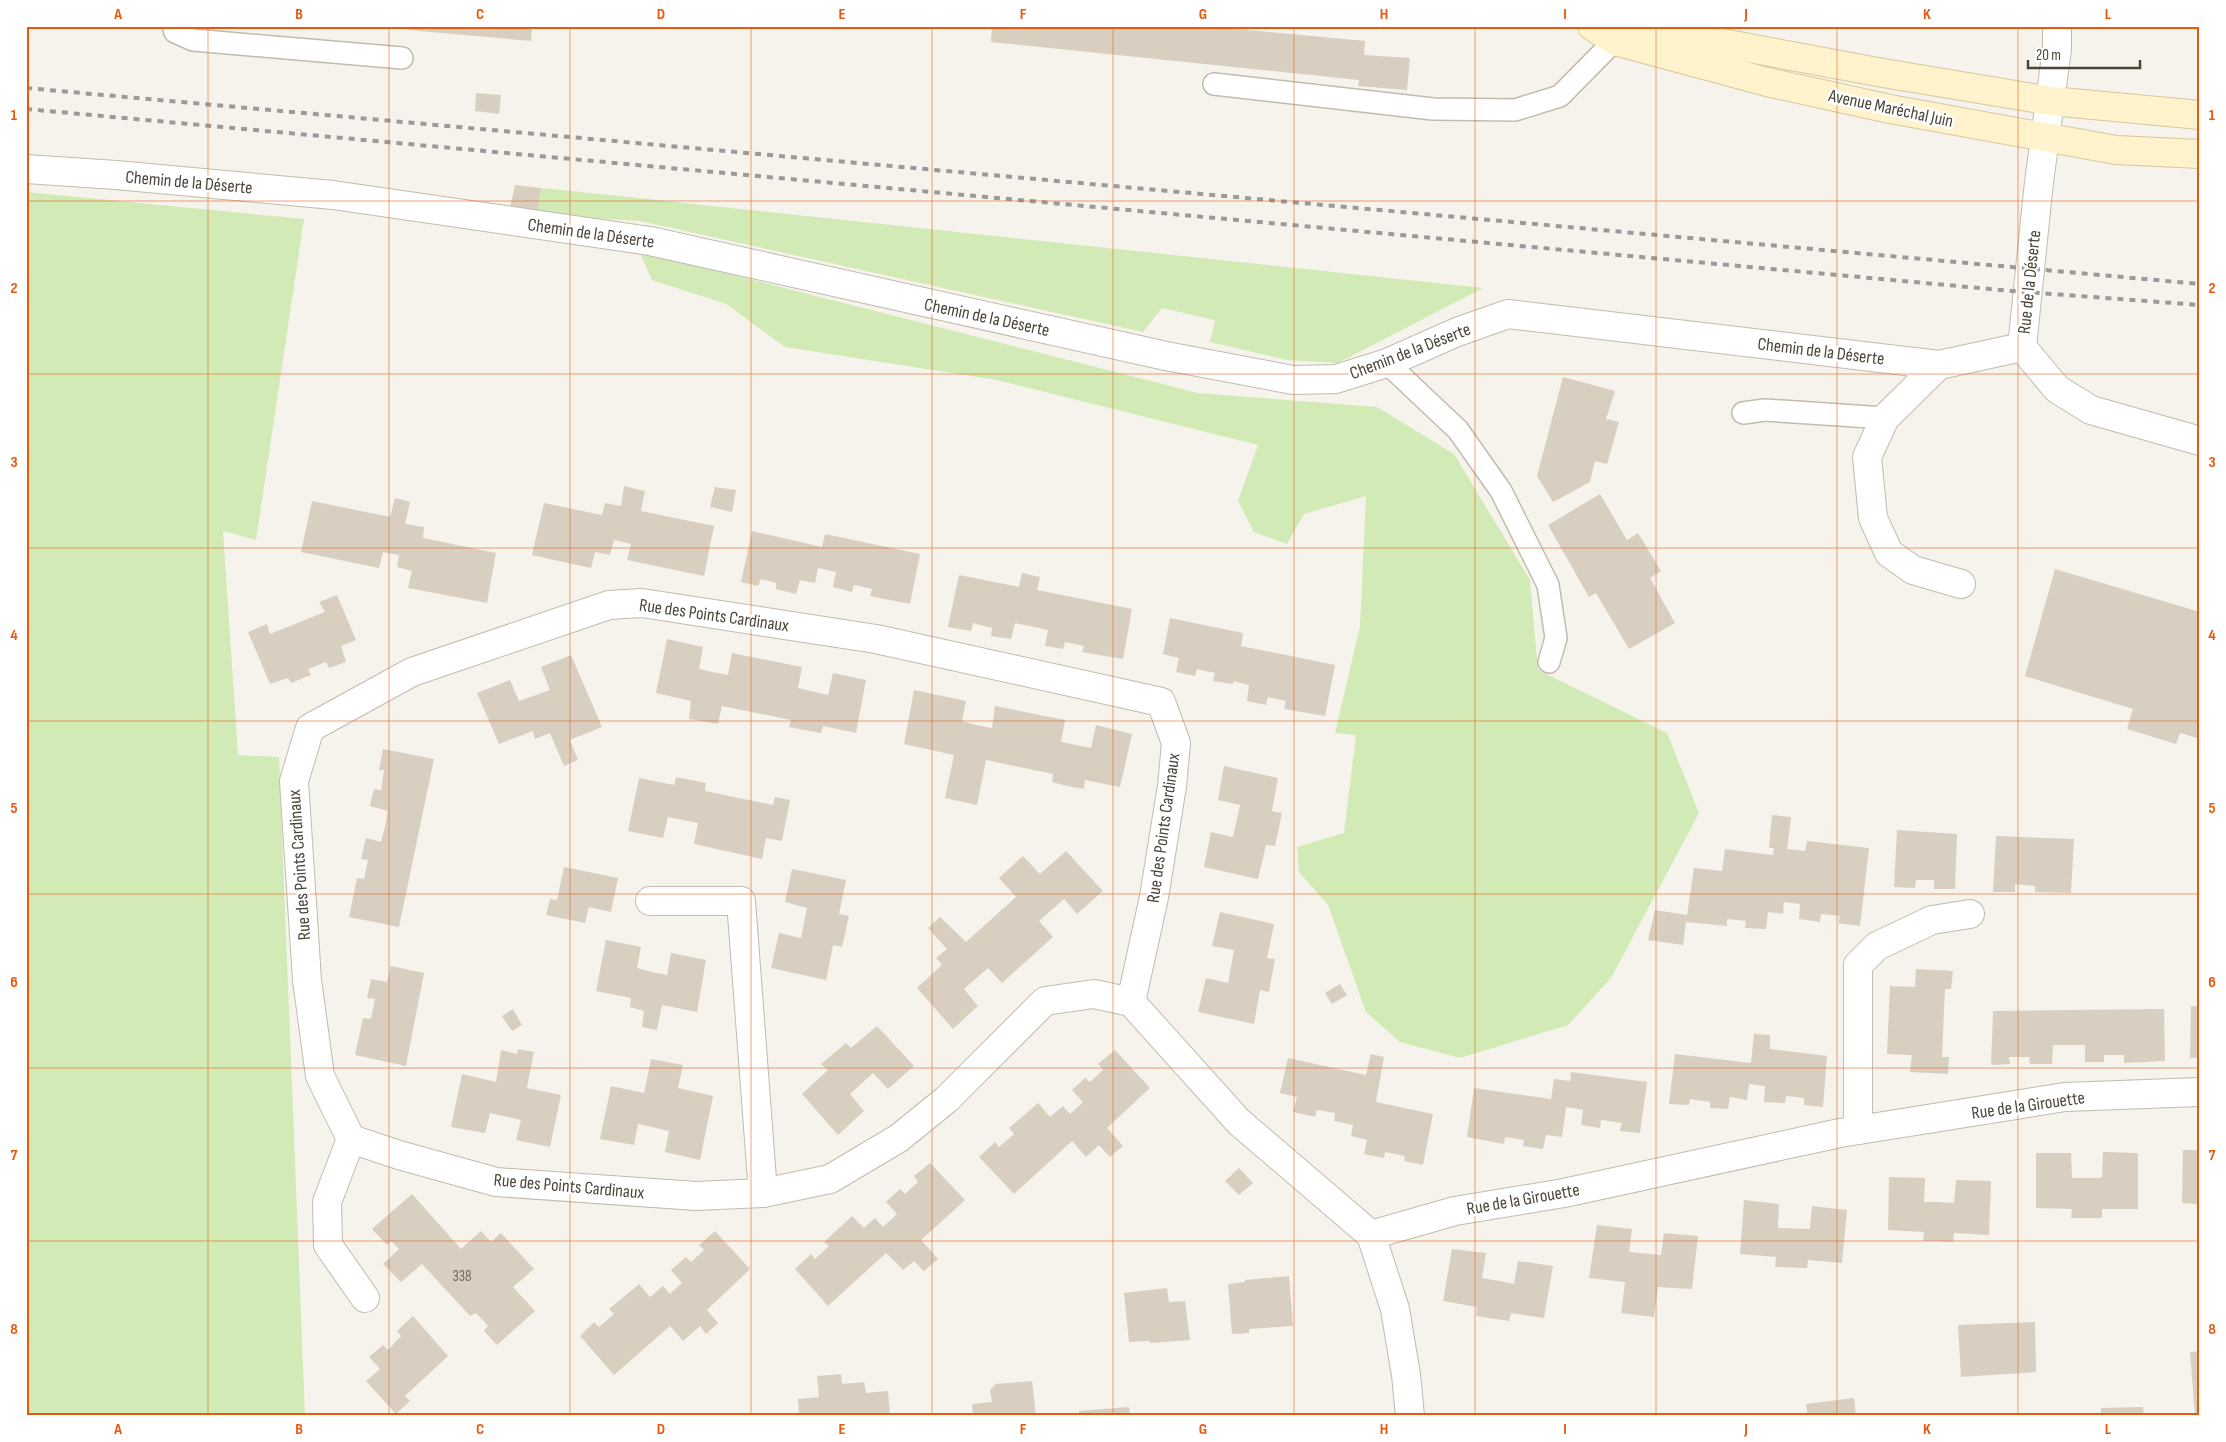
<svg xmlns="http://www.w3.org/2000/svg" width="2226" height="1442" viewBox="0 0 2226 1442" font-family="'Sofia Sans Condensed',sans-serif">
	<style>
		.green { fill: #d2eab5 }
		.building { fill: #d8cfc1 }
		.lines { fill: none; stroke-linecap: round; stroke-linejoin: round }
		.service-casing { stroke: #c2bbae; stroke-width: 24 }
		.minor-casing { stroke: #c2bbae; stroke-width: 30 }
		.secondary-casing { stroke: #d6c79b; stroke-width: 30 }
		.service { stroke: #fff; stroke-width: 21 }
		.minor { stroke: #fff; stroke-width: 28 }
		.secondary { stroke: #fff3cd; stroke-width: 28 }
		.rail { stroke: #9a9a9a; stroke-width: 4; stroke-dasharray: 6 6; stroke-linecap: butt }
		.grid { fill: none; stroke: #e8590c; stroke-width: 1; stroke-opacity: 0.55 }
		.labels { text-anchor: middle; stroke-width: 5; stroke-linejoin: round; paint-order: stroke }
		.number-label { font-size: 15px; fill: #6e675b }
		.street-label { font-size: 18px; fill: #4b4439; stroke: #fff }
		.neatline { fill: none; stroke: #e8590c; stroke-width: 2 }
		.grid-label { font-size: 16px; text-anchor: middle; font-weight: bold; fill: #e8590c }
	</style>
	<rect width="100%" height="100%" fill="#f6f3ec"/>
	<g class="green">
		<path d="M541,188L629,197L1483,288L1338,363L1287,360L1210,342L1215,320L1162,308L1143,332L640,221L537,215Z"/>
		<path d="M26,192L304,219L256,540L223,531L238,755L279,757L305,1416H26Z"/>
		<path d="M639,251L1198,393L1377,407L1454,454L1530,580L1538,670L1667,733L1699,813L1611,978L1568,1025L1460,1058L1400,1042L1366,1012L1328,905L1299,872L1297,847L1344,833L1356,735L1335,733L1360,626L1366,496L1304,514L1287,544L1254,532L1238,501L1258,445L997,380L785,347L726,304L652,280Z"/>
	</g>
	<g class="building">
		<path d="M409,26H532L531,41L408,30Z"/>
		<path d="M992,26H1205L1365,41L1364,55L1410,58L1407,90L1358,86L1359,80L991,42Z"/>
		<path d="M476,93L501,95L499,114L475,111Z"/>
		<path d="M515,185L541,188L537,215L509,212Z"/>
		<path d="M1563,377L1615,391L1606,419L1619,422L1607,464L1595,461L1590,482L1553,502L1537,476Z"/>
		<path d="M624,486L645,491L641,511L714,526L704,576L627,560L631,544L614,540L610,555L595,552L591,568L532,555L544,503L602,515L605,503L621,506Z"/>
		<path d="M715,487L736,490L732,512L710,507Z"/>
		<path d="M1600,494L1627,540L1638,533L1661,571L1650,578L1675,623L1629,649L1596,593L1589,597L1548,525Z"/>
		<path d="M395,498L410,502L405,524L424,527L423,538L496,553L487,603L408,588L412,571L397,567L399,555L383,552L379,568L301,552L312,501L390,517Z"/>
		<path d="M752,531L822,547L825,534L920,554L910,604L870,596L872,589L854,585L852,592L833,587L836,572L818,568L815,583L800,580L796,594L776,589V583L761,579L758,586L741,582Z"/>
		<path d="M2055,569L2200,612V739L2180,733L2176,744L2127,729L2133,709L2025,676Z"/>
		<path d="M1022,573L1040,577L1037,590L1132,609L1123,659L1082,652L1084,646L1065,642L1063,649L1045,646L1048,630L1015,623L1011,639L991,636L992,628L973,623L971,631L948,627L959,575L1019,587Z"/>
		<path d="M337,595L356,640L341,646L346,662L329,668L326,662L308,669L311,675L291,683L288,678L270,684L248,632L267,624L270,634L325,612L319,602Z"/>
		<path d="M1170,618L1243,633L1241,646L1335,665L1325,716L1284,709L1286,701L1268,697L1266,705L1247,701L1249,685L1234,681L1233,684L1213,681L1215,673L1197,669L1195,676L1176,672L1179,658L1163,654Z"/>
		<path d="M667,639L703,647L699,669L712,672L728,675L732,653L802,667L798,688L828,695L833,673L866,680L856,733L823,726L821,733L804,730L789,727L791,720L722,706L718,724L689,719L691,701L656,693Z"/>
		<path d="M571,655L602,727L570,740L578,760L564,766L550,733L535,739L533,731L499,744L477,693L510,680L519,701L550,690L541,667Z"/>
		<path d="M914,690L966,701L962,721L976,725L992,728L995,706L1065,720L1061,742L1091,748L1096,725L1132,734L1120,787L1085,780L1084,789L1067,786L1052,782L1053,774L986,760L977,805L945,798L954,755L904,744Z"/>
		<path d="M383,749L434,759L399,927L349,917L357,878L364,879L368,860L361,859L366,838L381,842L385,827L388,811L370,806L374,789L381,790L384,770H379Z"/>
		<path d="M1224,766L1278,778L1272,811L1282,813L1275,846L1266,845L1258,879L1204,867L1211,832L1233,837L1240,805L1218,800Z"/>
		<path d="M676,777L706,783L705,791L773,805L775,797L790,800L782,841L766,838L762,859L694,844L698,823L668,817L663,838L628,831L639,778L674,785Z"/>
		<path d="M1772,815L1791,817L1787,849L1805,851L1807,841L1869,848L1860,926L1838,923L1840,916L1821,914L1820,922L1799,919L1800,904L1784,902L1783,914L1768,912L1766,929L1745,928L1746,921L1727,919V926L1686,922L1683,945L1648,940L1655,910L1687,915L1694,868L1722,871L1725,849L1773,855L1774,848H1769Z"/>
		<path d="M1897,830L1957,834L1955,889H1934V880H1916L1915,888L1894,887Z"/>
		<path d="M1996,836L2074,839L2071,893L2035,892V886L2015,884V892H1993Z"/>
		<path d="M1066,851L1103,891L1077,914L1064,899L1039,921L1053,937L1002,983L988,968L964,989L978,1006L953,1029L917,988L942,965L936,958L947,949L928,928L940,917L966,942L1016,897L999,878L1023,856L1040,874Z"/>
		<path d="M564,867L618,878L611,912L589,907L585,923L546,915L550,899L557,900Z"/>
		<path d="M792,869L846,880L839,914L849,916L842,947L833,945L826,980L771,968L779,933L801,938L807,908L785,902Z"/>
		<path d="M1220,912L1274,924L1267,958L1275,959L1269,992L1260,990L1254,1024L1198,1012L1206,978L1228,983L1234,950L1212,946Z"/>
		<path d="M606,940L641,947L637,968L652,972L667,975L671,953L706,960L697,1012L662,1005L657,1030L642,1027L644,1011L630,1007L631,998L596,991Z"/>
		<path d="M391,966L424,973L406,1066L355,1055L363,1018L371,1019L375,999L367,998L371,979L387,982Z"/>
		<path d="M1916,969L1953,971L1951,989H1945L1942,1057H1949L1948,1074L1910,1072L1912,1055L1887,1054L1890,986L1915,987Z"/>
		<path d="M1340,984L1347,995L1332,1004L1325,993Z"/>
		<path d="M2191,1006H2200V1058H2190Z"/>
		<path d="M513,1009L522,1025L512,1031L502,1016Z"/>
		<path d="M2164,1009L2165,1061L2124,1063V1055H2104V1062H2085V1045H2053L2052,1064H2030L2029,1057H2009L2010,1064L1991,1065L1993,1011Z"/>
		<path d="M877,1026L914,1066L888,1089L873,1073L850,1094L864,1111L838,1135L802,1094L828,1070L821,1064L846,1043L851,1048Z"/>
		<path d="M1754,1034L1770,1035V1049L1827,1056L1823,1107L1804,1105V1098L1786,1096L1785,1103L1764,1102L1765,1086L1749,1084L1747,1100L1730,1097L1728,1109L1710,1108V1102L1690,1099L1689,1105L1669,1104L1675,1054L1751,1063Z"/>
		<path d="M518,1049L534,1052L527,1088L561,1095L550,1147L516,1140L521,1120L490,1113L485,1133L451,1127L462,1074L496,1082L501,1050L517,1054Z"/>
		<path d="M1115,1050L1150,1088L1107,1128L1123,1146L1110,1157L1099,1145L1086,1157L1072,1141L1014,1194L979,1157L995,1142L999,1147L1014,1134L1009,1128L1038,1103L1050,1117L1063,1106L1070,1114L1083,1102L1072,1090L1085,1078L1090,1082L1103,1070L1098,1064Z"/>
		<path d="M1371,1054L1384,1057L1376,1102L1433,1114L1423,1165L1404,1161L1405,1156L1385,1152L1384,1158L1364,1154L1367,1140L1351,1136L1353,1125L1334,1121L1335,1113L1317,1110L1315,1117L1293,1112L1297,1097L1280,1093L1288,1058L1366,1075Z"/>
		<path d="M651,1059L683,1065L678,1088L713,1096L700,1160L665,1152L669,1131L638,1124L634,1145L600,1139L611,1086L644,1093Z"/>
		<path d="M1571,1072L1647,1082L1640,1133L1620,1131L1622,1123L1601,1120L1600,1128L1581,1125L1583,1110L1566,1107L1562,1137L1546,1135L1543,1149L1523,1146L1524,1140L1505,1137L1504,1144L1467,1137L1474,1088L1551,1099L1554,1079L1570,1081Z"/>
		<path d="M2183,1150H2200V1204L2182,1203Z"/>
		<path d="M2103,1152L2138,1153V1209H2102V1218H2071L2072,1209L2036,1208V1153H2071L2072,1178H2102Z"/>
		<path d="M930,1163L965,1200L921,1240L938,1259L924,1271L914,1261L903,1270L886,1253L828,1306L795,1269L811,1254L815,1259L829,1246L824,1242L852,1216L864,1228L875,1218L883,1227L897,1214L886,1202L900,1189L905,1194L918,1182L914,1176Z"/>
		<path d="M1239,1168L1253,1183L1239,1195L1225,1181Z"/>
		<path d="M1889,1177L1925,1178L1924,1202H1940L1954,1203L1956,1180L1991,1181L1989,1235L1954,1233L1953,1242L1938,1241H1923L1924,1232L1888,1230Z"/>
		<path d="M412,1194L461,1249L481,1231L491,1242L501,1233L534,1269L513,1287L535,1311L497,1345L484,1331L488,1326L476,1313L470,1316L422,1264L401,1282L383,1264L399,1249L391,1241L387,1245L372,1229Z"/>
		<path d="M1744,1200L1779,1204L1778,1228L1810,1229L1812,1206L1847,1210L1842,1263L1808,1260L1807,1268L1775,1267L1776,1257L1740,1254Z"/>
		<path d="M1597,1225L1632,1229L1629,1252L1661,1255L1664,1233L1698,1236L1692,1289L1658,1287L1654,1317L1621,1313L1625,1282L1589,1278Z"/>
		<path d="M715,1231L750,1269L707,1310L718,1323L706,1334L700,1326L683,1341L670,1326L614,1375L580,1336L594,1322L599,1327L614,1314L609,1309L639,1284L650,1297L663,1286L670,1294L682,1283L671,1270L686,1257L691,1262L704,1250L699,1245Z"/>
		<path d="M1452,1249L1486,1253L1482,1278L1499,1281L1514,1284L1518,1261L1553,1266L1544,1318L1511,1313L1509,1321L1476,1316L1477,1307L1443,1301Z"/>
		<path d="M1289,1276L1293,1326L1249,1329V1333L1232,1334L1228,1284L1245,1282V1280Z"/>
		<path d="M1167,1288L1169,1302L1185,1301L1190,1340L1150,1343V1341L1129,1342L1124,1293Z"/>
		<path d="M413,1316L448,1356L405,1396L410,1401L396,1414L366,1381L380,1369L369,1357L383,1345L388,1350L401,1336L397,1331Z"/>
		<path d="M2035,1322L2036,1372L1961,1377L1958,1325Z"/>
		<path d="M2200,1351V1416H2195L2190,1352Z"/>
		<path d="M841,1374L842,1384L864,1382L866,1393L888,1391L890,1416H799L798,1399L819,1397L817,1376Z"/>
		<path d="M1032,1381L1036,1416H973L972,1404L992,1402L990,1390L996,1384Z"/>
		<path d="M1854,1398L1856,1416H1808L1806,1404Z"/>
		<path d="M1129,1407L1130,1416H1079V1411Z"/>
		<path d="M2143,1407L2144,1416H2101V1408Z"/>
	</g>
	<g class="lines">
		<defs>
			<g id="service">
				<path d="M173,26L175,32L193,40L402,58"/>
				<path d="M1214,84L1433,109L1515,110L1560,96L1625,30"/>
				<path d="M1387,363L1458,430L1501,491L1548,585L1556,638L1549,662"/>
				<path d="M1743,413L1765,410L1885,418"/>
			</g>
			<g id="minor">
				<path d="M2057,26V49L2039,182L2022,347L2057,389L2091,410L2200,441"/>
				<path d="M26,169L116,175L333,195L650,241L1166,356L1293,380L1336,379L1387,363L1457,332L1508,314L1939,365"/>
				<path d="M1961,584L1913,570L1889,553L1873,518L1867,457L1885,418L1939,365L2022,347"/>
				<path d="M650,901H741L763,1193"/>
				<path d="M1131,1002L1154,897L1172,786L1176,743L1161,702L876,639L642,603L609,605L412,672L310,728L294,781L307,980L320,1076L351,1139L399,1155L496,1182L696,1196L763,1193L830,1179L899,1138L947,1099L1045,1001L1094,994L1131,1002L1239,1122L1371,1235"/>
				<path d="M1858,1130V965L1877,946L1932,920L1970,914"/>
				<path d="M351,1139L327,1202L328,1245L365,1298"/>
				<path d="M1410,1416L1406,1375L1395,1309L1371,1235L1455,1211L1564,1193L1840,1133L2065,1097L2200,1092"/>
			</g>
			<g id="secondary">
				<path d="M1592,26L1615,41L1767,82L1890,109L2116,150L2200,154"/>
				<path d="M1631,26L1883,73L2051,101L2200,115"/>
			</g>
		</defs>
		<use href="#service" class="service-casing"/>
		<use href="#minor" class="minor-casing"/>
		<use href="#secondary" class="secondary-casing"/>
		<use href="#service" class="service"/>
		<use href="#minor" class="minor"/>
		<use href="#secondary" class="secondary"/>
		<g class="rail">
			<path d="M26,88L2200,284"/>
			<path d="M26,109L2012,291L2200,305"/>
		</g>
	</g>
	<path class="grid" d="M208,26V1416M389,26V1416M570,26V1416M751,26V1416M932,26V1416M1113,26V1416M1294,26V1416M1475,26V1416M1656,26V1416M1837,26V1416M2018,26V1416M26,201H2200M26,374H2200M26,548H2200M26,721H2200M26,894H2200M26,1068H2200M26,1241H2200"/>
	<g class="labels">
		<g class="number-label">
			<text x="462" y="1281">338</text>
		</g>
		<g class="street-label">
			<text transform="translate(1891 108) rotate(12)" y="6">Avenue Maréchal Juin</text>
			<text transform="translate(189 182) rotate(5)" y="6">Chemin de la Déserte</text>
			<text transform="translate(591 233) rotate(8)" y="6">Chemin de la Déserte</text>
			<text transform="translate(2029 282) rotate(-84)" y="6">Rue de la Déserte</text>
			<text transform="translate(987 317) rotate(12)" y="6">Chemin de la Déserte</text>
			<text transform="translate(1410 351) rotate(-21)" y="6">Chemin de la Déserte</text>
			<text transform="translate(1821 351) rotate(7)" y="6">Chemin de la Déserte</text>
			<text transform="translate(714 615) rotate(8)" y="6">Rue des Points Cardinaux</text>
			<text transform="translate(1163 828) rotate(-82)" y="6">Rue des Points Cardinaux</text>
			<text transform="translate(299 865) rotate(-94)" y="6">Rue des Points Cardinaux</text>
			<text transform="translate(2028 1105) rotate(-8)" y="6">Rue de la Girouette</text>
			<text transform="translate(569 1186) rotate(5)" y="6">Rue des Points Cardinaux</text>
			<text transform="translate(1523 1199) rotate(-10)" y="6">Rue de la Girouette</text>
		</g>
	</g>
	<rect width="2226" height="1442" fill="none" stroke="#ffffff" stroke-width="55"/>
	<path d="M2028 60v8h112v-8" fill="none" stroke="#4b4439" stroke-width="2.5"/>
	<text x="2036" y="60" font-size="15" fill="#4b4439" stroke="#ffffff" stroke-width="4" paint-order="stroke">20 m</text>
	<rect x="28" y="28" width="2170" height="1386" class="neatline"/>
	<g class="grid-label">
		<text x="118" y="19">A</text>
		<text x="299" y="19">B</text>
		<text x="480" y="19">C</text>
		<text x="661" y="19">D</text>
		<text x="842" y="19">E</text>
		<text x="1023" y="19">F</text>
		<text x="1203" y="19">G</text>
		<text x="1384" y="19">H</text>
		<text x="1565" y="19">I</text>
		<text x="1746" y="19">J</text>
		<text x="1927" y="19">K</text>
		<text x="2108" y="19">L</text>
		<text x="14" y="120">1</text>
		<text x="2212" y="120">1</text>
		<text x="14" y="293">2</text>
		<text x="2212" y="293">2</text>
		<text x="14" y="467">3</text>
		<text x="2212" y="467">3</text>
		<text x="14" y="640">4</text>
		<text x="2212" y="640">4</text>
		<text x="14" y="813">5</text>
		<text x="2212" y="813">5</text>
		<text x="14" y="987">6</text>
		<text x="2212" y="987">6</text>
		<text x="14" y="1160">7</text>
		<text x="2212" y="1160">7</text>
		<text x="14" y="1334">8</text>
		<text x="2212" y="1334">8</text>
		<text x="118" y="1434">A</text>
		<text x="299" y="1434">B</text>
		<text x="480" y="1434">C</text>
		<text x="661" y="1434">D</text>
		<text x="842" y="1434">E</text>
		<text x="1023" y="1434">F</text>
		<text x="1203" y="1434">G</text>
		<text x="1384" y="1434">H</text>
		<text x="1565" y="1434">I</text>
		<text x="1746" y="1434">J</text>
		<text x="1927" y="1434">K</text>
		<text x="2108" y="1434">L</text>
	</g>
</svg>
